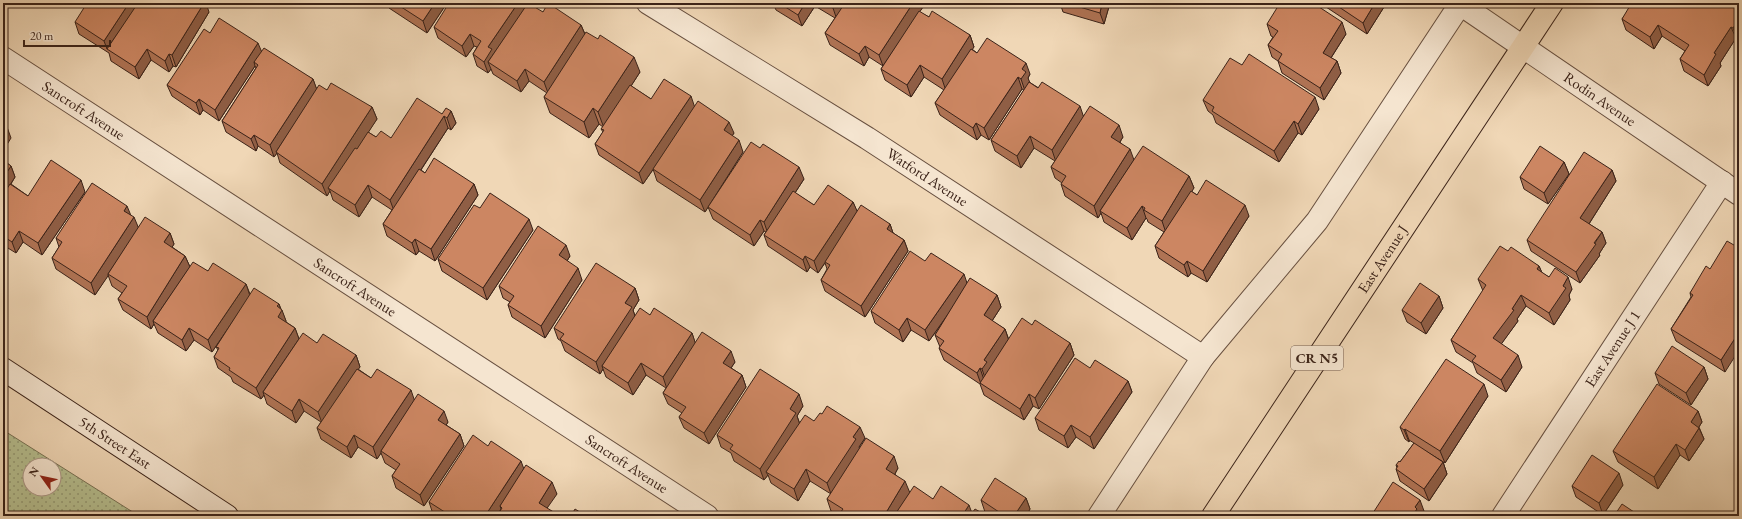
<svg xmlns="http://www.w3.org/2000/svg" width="1742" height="519" viewBox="0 0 1742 519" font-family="'EB Garamond',serif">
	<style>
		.park { fill: url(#park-dots); stroke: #787154; fill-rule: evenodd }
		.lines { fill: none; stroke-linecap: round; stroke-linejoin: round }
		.street-casing { stroke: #685040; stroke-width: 24 }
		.secondary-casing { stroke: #3b2319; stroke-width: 24 }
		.primary-casing { stroke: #3b2319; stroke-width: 24 }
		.street { stroke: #f5e5d0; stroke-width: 22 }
		.secondary { stroke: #f5e5d0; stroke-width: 22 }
		.primary { stroke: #f0d7b6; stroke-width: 22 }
		.wall { fill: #af7354; stroke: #3b2319 }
		.shaded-wall { fill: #8f5e45; stroke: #3b2319 }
		.building { fill: #cc8662; stroke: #3b2319 }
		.labels { text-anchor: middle; stroke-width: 3; stroke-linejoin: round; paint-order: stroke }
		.shield { fill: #f5e5d0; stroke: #735d50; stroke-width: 1 }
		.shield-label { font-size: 14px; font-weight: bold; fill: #3b2319 }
		.street-label { font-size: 15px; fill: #3b2319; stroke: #f5e5d0 }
	</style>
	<defs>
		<pattern id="park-dots" width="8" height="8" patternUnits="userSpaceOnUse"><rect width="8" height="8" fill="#b6bf90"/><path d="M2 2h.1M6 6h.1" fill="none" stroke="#959b75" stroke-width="1.8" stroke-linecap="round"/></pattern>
	</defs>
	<rect width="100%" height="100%" fill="#f0d7b6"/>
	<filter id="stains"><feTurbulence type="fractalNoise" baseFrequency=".005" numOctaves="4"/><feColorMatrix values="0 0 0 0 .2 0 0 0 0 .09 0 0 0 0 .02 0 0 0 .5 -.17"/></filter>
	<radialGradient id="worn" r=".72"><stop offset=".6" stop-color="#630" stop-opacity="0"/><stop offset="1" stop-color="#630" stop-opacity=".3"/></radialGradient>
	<path class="park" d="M3,430L139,516H3ZM30,465H54V489H30Z"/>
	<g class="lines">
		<defs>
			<g id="street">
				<path id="s1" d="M648,3L867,138L1203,357"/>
				<path id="s2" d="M1460,4L1739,194"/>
				<path id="s3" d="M3,58L707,516"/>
				<path d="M1099,516L1203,357L1317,221L1461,3"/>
				<path id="s4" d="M1503,516L1722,182"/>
			</g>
			<g id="secondary">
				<path id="s5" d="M3,369L227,516"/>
			</g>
			<g id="primary">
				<path id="s6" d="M1213,516L1552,3"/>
			</g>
		</defs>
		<use href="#street" class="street-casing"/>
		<use href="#secondary" class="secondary-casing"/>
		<use href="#primary" class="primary-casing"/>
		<use href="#street" class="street"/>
		<use href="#secondary" class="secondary"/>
		<use href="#primary" class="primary"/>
	</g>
	<g class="wall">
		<path d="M23,3H32L30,7Z"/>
		<path d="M387,3H447L427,33L389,8Z"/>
		<path d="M773,3H921L923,7L919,12L929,17L970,35L974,47L972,49L977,53L1030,74L1028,78L1029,82L1084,116L1123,137L1120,142L1134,160L1189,176L1194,188L1191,191L1197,195L1249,216L1207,282L1191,273L1188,277L1159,258L1155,246L1164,232L1148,222L1147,219L1146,218L1132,240L1104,222L1101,213L1098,218L1065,196L1061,184L1062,183L1055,178L1051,167L1055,161L1034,148L1021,168L995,151L991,140L1024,90L1022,89L989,140L981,135L977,140L940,115L935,103L944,90L924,77L911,97L885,80L881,69L883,66L869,57L864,66L830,45L825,33L835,18L815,6L802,26L776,10Z"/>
		<path d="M1060,3H1110L1104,24L1063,12Z"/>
		<path d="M1323,3H1383L1384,7L1367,34L1323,5Z"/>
		<path d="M1730,3L1738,40L1736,38L1720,63L1721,66L1708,86L1684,71L1680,59L1685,51L1662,36L1654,49L1626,30L1622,19L1633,5Z"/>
		<path d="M209,12L176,67L173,66L169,72L151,60L139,79L111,61L109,53L79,34L75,22Z"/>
		<path d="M543,12L581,25L585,34L640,72L631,86L651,99L694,106L734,133L732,136L743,152L705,212L657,181L653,169L657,164L643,184L599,155L595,144L603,132L601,129L603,127L599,124L589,138L550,113L544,97L547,93L529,81L521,92L493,74L491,69L488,73L477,66L473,54L477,47L474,46L466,57L438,38L434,27Z"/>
		<path d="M1267,24L1346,34L1331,58L1337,61L1341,73L1324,100L1282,73L1278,61L1272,57L1268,45L1273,37L1271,36Z"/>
		<path d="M210,33L261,51L313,79L316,88L327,90L372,107L377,119L368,132L376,137L391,138L442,114L451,111L456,123L451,130L448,128L421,170L425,173L474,184L478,195L435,261L419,251L416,255L387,236L383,224L392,210L372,197L359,217L333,200L330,191L327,196L280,163L277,153L274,157L258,146L256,151L226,132L222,121L256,68L255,66L219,121L203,110L200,115L172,96L167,85Z"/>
		<path d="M1739,54V67L1736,59Z"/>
		<path d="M1242,65L1319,109L1302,135L1298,133L1279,162L1216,123L1213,115L1208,111L1203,100Z"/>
		<path d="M3,160L11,166L15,177L11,184L28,196L85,192L42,255L23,242L16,253L3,245Z"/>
		<path d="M1564,162L1569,174L1548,204L1524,189L1520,177Z"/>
		<path d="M1612,170L1616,181L1589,224L1602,232L1606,243L1599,254L1600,255L1580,283L1531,251L1527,240Z"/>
		<path d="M804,179L795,193L814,205L853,202L857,212L890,224L893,233L904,240L908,251L865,317L825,291L821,280L827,269L825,263L818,273L810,267L807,272L768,246L764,235L766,232L764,231L754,246L713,219L708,207Z"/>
		<path d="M480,208L533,230L487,300L442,271L438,259Z"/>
		<path d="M131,215L138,227L170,233L174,244L172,247L185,256L190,267L208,271L246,284L250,294L279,304L286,321V322L295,328L299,339L317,343L356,355L360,367L358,369L371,378L414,400L448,422L446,425L460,434L464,446L424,506L396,488L392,476L396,470L385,463L381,453L377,459L358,447L351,458L321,439L317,428L321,422L304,411L296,423L267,404L264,395L261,399L233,382L231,377L218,368L214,357L218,350L216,347L226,332L212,352L194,340L186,351L158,333L154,324L151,329L123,310L118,299L122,293L112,286L108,275L95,295L56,269L52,258L59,247L56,238Z"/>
		<path d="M1508,251L1539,266L1542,273L1549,277L1572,289L1569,295L1570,300L1554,325L1526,306L1517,319L1518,321L1501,344L1522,367L1506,392L1477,373L1473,363L1456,352L1451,340L1483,291L1478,279Z"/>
		<path d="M570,256L567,261L582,280L545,338L512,317L508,305L510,302L503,298L499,286Z"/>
		<path d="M925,261L967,283L997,295L1001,307L992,321L1005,329L1009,340L1032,325L1070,343L1074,355L1039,409L1033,406L1024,420L984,395L980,384L944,360L939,348L940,347L935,335L950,312L929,341L911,330L903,342L875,323L871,311Z"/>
		<path d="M1710,269L1725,372L1676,341L1671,329L1691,297L1690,293Z"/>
		<path d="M635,288L639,300L633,310L635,316L650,315L692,333L695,343L735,362L731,368L742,375L746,387L709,444L684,428L679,417L682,413L668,404L663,393L666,388L646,375L633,395L606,377L603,369L600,374L565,351L561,341L558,339L554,328Z"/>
		<path d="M1439,296L1443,308L1426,334L1407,322L1402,310Z"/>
		<path d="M1704,367L1708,379L1691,405L1659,384L1655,373Z"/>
		<path d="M1128,381L1132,392L1094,449L1076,437L1068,448L1039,430L1035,418Z"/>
		<path d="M1488,396L1445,463L1427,452L1443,462L1447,474L1429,501L1400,481L1396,469L1397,468L1396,465L1400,462L1414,443L1409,440V442L1405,439L1400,427Z"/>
		<path d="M803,406L797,416L800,424L814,421L865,438L859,447V449L898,468L895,474L909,492L933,499L972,513L987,516L838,515L831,511L827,499L831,494L810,481L798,501L771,483L768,475L764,480L734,461L731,453L721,447L717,435Z"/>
		<path d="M1698,411L1702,422L1699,427L1704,439L1689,461L1680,455L1658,489L1618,462L1613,451Z"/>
		<path d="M524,469L557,494L496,516H437L433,514L429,502Z"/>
		<path d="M1623,485L1603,515L1576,497L1572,486Z"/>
		<path d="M1026,498L1030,509L1026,516H991L985,512L981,500Z"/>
	</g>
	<g class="shaded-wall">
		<path d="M28,3H32L30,7Z"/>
		<path d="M129,3H139L107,49L104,41Z"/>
		<path d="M204,3H206L209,12L176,67L172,55Z"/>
		<path d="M435,3H447L427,33L423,21Z"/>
		<path d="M518,3H529L488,62L491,69L488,73L484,62L488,47Z"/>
		<path d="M805,3H814L815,6L802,26L798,15Z"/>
		<path d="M836,3H848L837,20L833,8Z"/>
		<path d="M913,3H921L923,7L883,66L879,55Z"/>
		<path d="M1102,3H1110L1104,24L1100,13Z"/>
		<path d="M1375,3H1383L1384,7L1367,34L1363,23Z"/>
		<path d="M1739,19V38L1738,40L1733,28Z"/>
		<path d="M1342,22L1346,34L1327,64L1323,53Z"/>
		<path d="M581,25L586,37L548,93L544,82Z"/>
		<path d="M1658,25L1662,36L1654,49L1650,37Z"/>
		<path d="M1731,27L1736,38L1720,63L1721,66L1708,86L1704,75L1714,53Z"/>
		<path d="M470,34L474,46L466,57L462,46Z"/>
		<path d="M970,35L974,47L946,91L942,79Z"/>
		<path d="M258,43L263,55L254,62L255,66L219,121L215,110Z"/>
		<path d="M865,46L869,57L864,66L859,54Z"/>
		<path d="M147,49L151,60L139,79L135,67Z"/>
		<path d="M169,54L173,66L169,72L165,61Z"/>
		<path d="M634,57L640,72L604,128L598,112Z"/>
		<path d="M1337,61L1341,73L1324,100L1320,88Z"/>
		<path d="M1026,63L1030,74L1028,78L1030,83L1025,91L1021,79L1022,69Z"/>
		<path d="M920,65L924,77L911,97L907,85Z"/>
		<path d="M525,69L529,81L521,92L517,81Z"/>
		<path d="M1018,77L1022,89L989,140L984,128Z"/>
		<path d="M313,79L317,90L276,152L277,153L274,157L270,145Z"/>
		<path d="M691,96L695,108L643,184L639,173Z"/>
		<path d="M1315,97L1319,109L1302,135L1298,124Z"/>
		<path d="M199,99L203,110L200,115L196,103Z"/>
		<path d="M1080,106L1084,118L1056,162L1052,150Z"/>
		<path d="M372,107L377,119L331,190L328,188L330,191L327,196L322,184Z"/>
		<path d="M593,108L599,124L589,138L584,122Z"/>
		<path d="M451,111L456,123L451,130L447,118Z"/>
		<path d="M444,116L448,128L394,211L390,200Z"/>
		<path d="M1294,121L1298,133L1279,162L1274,151Z"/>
		<path d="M729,122L734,133L728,142L724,130Z"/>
		<path d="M976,123L981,135L977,140L973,128Z"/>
		<path d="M1119,125L1123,137L1116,148L1111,137Z"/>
		<path d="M7,127L11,138L3,151V132Z"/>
		<path d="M254,135L258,146L256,151L251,139Z"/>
		<path d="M1030,136L1034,148L1021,168L1017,156Z"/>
		<path d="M739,140L743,152L705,212L700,200Z"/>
		<path d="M1130,149L1134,160L1100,211L1101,213L1098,218L1094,206Z"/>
		<path d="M1564,162L1569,174L1548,204L1544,193Z"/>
		<path d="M11,166L15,177L3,196V178Z"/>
		<path d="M799,167L804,179L768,234L764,222Z"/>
		<path d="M1612,170L1616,181L1585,230L1580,218Z"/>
		<path d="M1189,176L1194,188L1166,233L1162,221Z"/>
		<path d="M81,180L85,192L42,255L38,243Z"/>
		<path d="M474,184L478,195L435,261L431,249Z"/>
		<path d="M368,185L372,197L359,217L355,205Z"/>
		<path d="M853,202L858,213L818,273L814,261Z"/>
		<path d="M1245,205L1249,216L1207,282L1203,271Z"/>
		<path d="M127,206L132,218L124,211Z"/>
		<path d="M1142,206L1146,218L1132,240L1127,228Z"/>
		<path d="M134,217L139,229L108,274V276L95,295L91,283Z"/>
		<path d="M529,219L533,230L487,300L483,288Z"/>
		<path d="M760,220L764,231L754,246L750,235Z"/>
		<path d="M890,224L894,236L887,229Z"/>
		<path d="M19,231L23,242L16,253L12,242Z"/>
		<path d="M1602,232L1606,243L1599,254L1600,255L1580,283L1576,272Z"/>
		<path d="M170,233L174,244L168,254L164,242Z"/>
		<path d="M415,239L419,251L416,255L412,243Z"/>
		<path d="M904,240L908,251L865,317L861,306Z"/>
		<path d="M566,245L570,256L563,267L559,255Z"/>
		<path d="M185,256L190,267L153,321L154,324L151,329L147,317Z"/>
		<path d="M805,256L810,267L807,272L803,260Z"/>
		<path d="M1187,261L1191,273L1188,277L1184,265Z"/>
		<path d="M1539,266L1544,277L1537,269Z"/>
		<path d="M578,268L582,280L545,338L541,326Z"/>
		<path d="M964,274L968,286L929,341L925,330Z"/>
		<path d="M1568,277L1572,289L1569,295L1570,300L1554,325L1549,313L1563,286Z"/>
		<path d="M246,284L250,296L212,352L208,340Z"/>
		<path d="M635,288L639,300L633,310L636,319L602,366L603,369L600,374L596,362L625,303Z"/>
		<path d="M997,295L1001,307L988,327L984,315Z"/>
		<path d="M1521,295L1526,306L1517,319L1518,321L1497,350L1493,338Z"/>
		<path d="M1439,296L1443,308L1426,334L1421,323Z"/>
		<path d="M279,304L281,311L282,310L286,321L282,328L278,317L277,306Z"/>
		<path d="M907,318L911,330L903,342L899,330Z"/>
		<path d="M189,328L194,340L186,351L182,340Z"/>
		<path d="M295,328L299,339L263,392L264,395L261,399L256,388Z"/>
		<path d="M1005,329L1009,341L986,381L982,369L984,360Z"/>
		<path d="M1739,332V350L1725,372L1721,360Z"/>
		<path d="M692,333L696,345L667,389L663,377Z"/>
		<path d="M1070,343L1074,355L1039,409L1035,398Z"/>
		<path d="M731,351L735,362L727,374L723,363Z"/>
		<path d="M356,355L360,367L322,423L318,412Z"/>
		<path d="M1518,355L1522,367L1506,392L1501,380Z"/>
		<path d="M641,363L646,375L633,395L628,383Z"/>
		<path d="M1704,367L1708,379L1691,405L1686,393Z"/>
		<path d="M980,368L984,380L981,384L977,373Z"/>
		<path d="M742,375L746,387L709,444L704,433Z"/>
		<path d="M1128,381L1132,392L1094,449L1090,437Z"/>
		<path d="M1484,384L1488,396L1445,463L1440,451Z"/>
		<path d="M411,390L415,402L381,451V453L377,459L373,447Z"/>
		<path d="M799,394L803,406L797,416L800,425L766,472L768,475L764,480L760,469L790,409Z"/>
		<path d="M1029,394L1033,406L1024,420L1020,409Z"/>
		<path d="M299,399L304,411L296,423L292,411Z"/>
		<path d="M444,411L448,422L442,432L438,420Z"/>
		<path d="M1698,411L1702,422L1695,433L1691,422Z"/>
		<path d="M1071,425L1076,437L1068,448L1064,436Z"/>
		<path d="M860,427L865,438L859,447L860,450L831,494L827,483L853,437Z"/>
		<path d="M1699,428L1704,439L1689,461L1685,450Z"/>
		<path d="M1405,429L1409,440V442L1404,430Z"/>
		<path d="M460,434L464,446L424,506L420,495Z"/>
		<path d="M354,435L358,447L351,458L347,447Z"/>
		<path d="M1676,444L1680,455L1658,489L1654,477Z"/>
		<path d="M894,456L898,468L891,481L886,469Z"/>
		<path d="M521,461L525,472L500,506L501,509L496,516H485Z"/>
		<path d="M1443,462L1447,474L1429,501L1424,489Z"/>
		<path d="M806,469L810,481L798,501L794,489Z"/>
		<path d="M1619,473L1623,485L1603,515L1599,503Z"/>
		<path d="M905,481L910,493L895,516H884Z"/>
		<path d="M552,482L557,494L543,514L539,503Z"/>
		<path d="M1026,498L1030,509L1026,516H1014Z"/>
		<path d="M1420,500L1424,511L1421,516H1412L1415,507Z"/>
		<path d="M969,505L973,516H962Z"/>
	</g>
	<g class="building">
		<path d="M87,3H129L104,41L75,22Z"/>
		<path d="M138,3H204L172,55L169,54L165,61L147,49L135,67L107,49Z"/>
		<path d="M395,3H435L423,21Z"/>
		<path d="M449,3H518L488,47L492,49L484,62L473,54L481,41L470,34L462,46L434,27Z"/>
		<path d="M528,3L543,12L548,3L581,25L544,82L525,69L517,81L488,62Z"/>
		<path d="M779,3H805L798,15Z"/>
		<path d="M825,3H836L833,8Z"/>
		<path d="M845,3H913L879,55L865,46L859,54L825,33Z"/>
		<path d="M1066,3H1102L1100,13Z"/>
		<path d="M1280,3H1313L1342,22L1323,53L1337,61L1320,88L1278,61L1282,54L1268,45L1278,31L1267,24Z"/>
		<path d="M1333,3H1375L1363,23Z"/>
		<path d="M1635,3H1730L1739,9V19L1733,28L1731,27L1714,53L1716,54L1704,75L1680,59L1689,45L1658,25L1650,37L1622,19L1631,4L1633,5Z"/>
		<path d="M919,11L929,17L932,11L970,35L942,79L920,65L907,85L881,69Z"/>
		<path d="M219,18L258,43L215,110L199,99L196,103L167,85L204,29L210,33Z"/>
		<path d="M586,32L598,39L600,35L634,57L598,112L593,108L584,122L544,97Z"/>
		<path d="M987,38L1026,63L1022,69L1026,72L1021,79L1018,77L984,128L976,123L973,128L935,103L971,49L977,53Z"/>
		<path d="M264,48L313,79L270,145L254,135L251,139L222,121L258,65L254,62Z"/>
		<path d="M1249,54L1315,97L1298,124L1294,121L1274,151L1212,111L1214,107L1203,100L1230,58L1242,65Z"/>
		<path d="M1739,54V61L1736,59Z"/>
		<path d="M664,79L691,96L639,173L595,144L604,130L601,129L630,85L651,99Z"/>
		<path d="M1029,82L1038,88L1042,82L1080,106L1052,150L1030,136L1017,156L991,140Z"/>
		<path d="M331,83L372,107L322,184L276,152L319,85L327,90Z"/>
		<path d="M417,98L442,114L446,108L451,111L447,118L444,116L390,200L368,185L355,205L328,188L355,148L357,149L368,132L376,137L381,131L391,138Z"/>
		<path d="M698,101L729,122L724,130L739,140L700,200L653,169Z"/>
		<path d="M1090,106L1119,125L1111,137L1130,149L1094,206L1061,184L1066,176L1051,167Z"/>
		<path d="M3,124L7,127L3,132Z"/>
		<path d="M751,142L760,148L763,144L799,167L764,222L760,220L750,235L708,207Z"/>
		<path d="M1143,146L1189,176L1162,221L1144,210L1145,208L1142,206L1127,228L1100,211Z"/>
		<path d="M1540,146L1564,162L1544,193L1520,177Z"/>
		<path d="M1584,152L1612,170L1580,218L1602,232L1594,243L1596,244L1576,272L1527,240Z"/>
		<path d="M434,158L474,184L431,249L415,239L412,243L383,224L419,169L425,173Z"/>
		<path d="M3,160L11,166L3,178Z"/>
		<path d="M51,160L81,180L38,243L19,231L12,242L3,236V195L10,184L28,196Z"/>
		<path d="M1206,180L1245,205L1203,271L1187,261L1184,265L1155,246L1191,191L1197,195Z"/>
		<path d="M92,183L127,206L124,211L134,217L91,283L52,258L62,242L56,238Z"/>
		<path d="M828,185L853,202L814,261L805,256L803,260L764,235L793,191L814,205Z"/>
		<path d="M490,193L529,219L483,288L438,259L474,205L480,208Z"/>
		<path d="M861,205L890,224L887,229L904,240L861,306L821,280L830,265L825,262Z"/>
		<path d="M145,217L170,233L164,242L185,256L147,317L118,299L127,286L108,274Z"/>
		<path d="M538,226L566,245L559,255L578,268L541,326L508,305L514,296L499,286Z"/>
		<path d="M1727,241L1739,248V332L1721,360L1671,329L1693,295L1690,293L1706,266L1710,269Z"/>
		<path d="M1500,246L1508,251L1511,247L1539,266L1537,269L1549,277L1555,268L1568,277L1563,286L1566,288L1549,313L1521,295L1512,309L1514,310L1493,338L1518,355L1501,380L1472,361L1476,356L1451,340L1486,285L1478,279Z"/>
		<path d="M910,251L925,261L931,253L964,274L925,330L907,318L899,330L871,311Z"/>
		<path d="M193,262L208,271L213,263L246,284L208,340L189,328L182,340L153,321Z"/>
		<path d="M596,263L635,288L625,303L632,307L596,362L560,339L564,334L554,328Z"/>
		<path d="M970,278L997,295L984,315L1005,329L984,360L987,362L982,369L980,368L977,373L939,348L944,341L935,335Z"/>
		<path d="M1420,283L1439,296L1421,323L1402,310Z"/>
		<path d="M254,288L279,304L277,306L282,310L278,317L295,328L256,388L229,370L230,368L214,357L219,348L216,347Z"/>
		<path d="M640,308L650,315L654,308L692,333L663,377L641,363L628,383L602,366Z"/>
		<path d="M1022,318L1032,325L1035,320L1070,343L1035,398L1029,394L1020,409L980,383Z"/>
		<path d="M702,332L731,351L723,363L742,375L704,433L679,417L686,407L663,393Z"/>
		<path d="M303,333L317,343L323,334L356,355L318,412L299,399L292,411L263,392Z"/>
		<path d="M1672,346L1704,367L1686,393L1655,373Z"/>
		<path d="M1075,358L1090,368L1095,360L1128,381L1090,437L1071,425L1064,436L1035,418Z"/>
		<path d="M1446,359L1484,384L1440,451L1405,429L1404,430L1400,427Z"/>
		<path d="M357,369L371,378L377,369L411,390L373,447L354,435L347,447L317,428Z"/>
		<path d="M760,369L799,394L790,409L796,413L760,469L730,449L733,445L717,435Z"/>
		<path d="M1657,384L1698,411L1691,422L1699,428L1685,450L1676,444L1654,477L1613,451Z"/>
		<path d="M418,394L444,411L438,420L460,434L420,495L392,476L400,464L381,451Z"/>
		<path d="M827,406L860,427L853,437L856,439L827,483L806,469L794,489L766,472L805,415L814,421L820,413L822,414Z"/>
		<path d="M473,435L488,446L491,441L521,461L485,516H482L478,514L477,516H451L429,502Z"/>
		<path d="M866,438L894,456L886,469L905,481L884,516H838L843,509L827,499Z"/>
		<path d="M1414,443L1443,462L1424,489L1396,469L1398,466L1396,465L1399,461L1400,462Z"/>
		<path d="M1592,455L1619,473L1599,503L1572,486Z"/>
		<path d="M526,465L552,482L539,503L560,516H497L502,508L500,506Z"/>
		<path d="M995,478L1026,498L1014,516H1005L981,500Z"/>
		<path d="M1393,482L1420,500L1415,507L1417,509L1412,516H1371Z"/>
		<path d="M914,486L933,499L941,486L969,505L962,516H894Z"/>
		<path d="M1622,504L1640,516H1614Z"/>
		<path d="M575,509L586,516H571Z"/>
		<path d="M975,509L987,516H970Z"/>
		<path d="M596,511L604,516H593Z"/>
		<path d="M1362,512L1368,516H1359Z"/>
	</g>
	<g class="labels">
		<rect class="shield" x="1291" y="346" width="52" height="24" rx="3"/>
		<g class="shield-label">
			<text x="1317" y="363">CR N5</text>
		</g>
		<g class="street-label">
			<text dy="5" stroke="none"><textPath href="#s2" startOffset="169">Rodin Avenue</textPath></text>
			<text dy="5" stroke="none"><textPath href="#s3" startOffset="96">Sancroft Avenue</textPath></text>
			<text dy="5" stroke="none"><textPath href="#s1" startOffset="329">Watford Avenue</textPath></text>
			<text dy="5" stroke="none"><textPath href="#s6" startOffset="308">East Avenue J</textPath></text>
			<text dy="5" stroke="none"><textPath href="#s3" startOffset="420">Sancroft Avenue</textPath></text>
			<text dy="5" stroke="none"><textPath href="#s4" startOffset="200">East Avenue J 1</textPath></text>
			<text dy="5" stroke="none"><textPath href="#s5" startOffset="134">5th Street East</textPath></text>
			<text dy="5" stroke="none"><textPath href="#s3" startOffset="744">Sancroft Avenue</textPath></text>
		</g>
	</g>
	<rect width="1742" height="519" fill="none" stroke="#f0d7b6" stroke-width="16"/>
	<rect x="4" y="4" width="1734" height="511" fill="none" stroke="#3b2319" stroke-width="2"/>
	<rect x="8" y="8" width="1726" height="503" fill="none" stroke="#3b2319"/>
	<g transform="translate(42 477) rotate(303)"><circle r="19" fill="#f5e5d0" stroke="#ab9787"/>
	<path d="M0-3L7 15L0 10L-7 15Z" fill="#8f2418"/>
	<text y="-6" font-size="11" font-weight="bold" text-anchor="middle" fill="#3b2319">N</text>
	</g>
	<path d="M24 40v6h86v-6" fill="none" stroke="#3b2319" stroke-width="2"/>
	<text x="30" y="40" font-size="12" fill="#3b2319" stroke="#f5e5d0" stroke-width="3" paint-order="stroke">20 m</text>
	<rect width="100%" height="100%" filter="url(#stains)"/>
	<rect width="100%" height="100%" fill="url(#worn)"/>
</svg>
